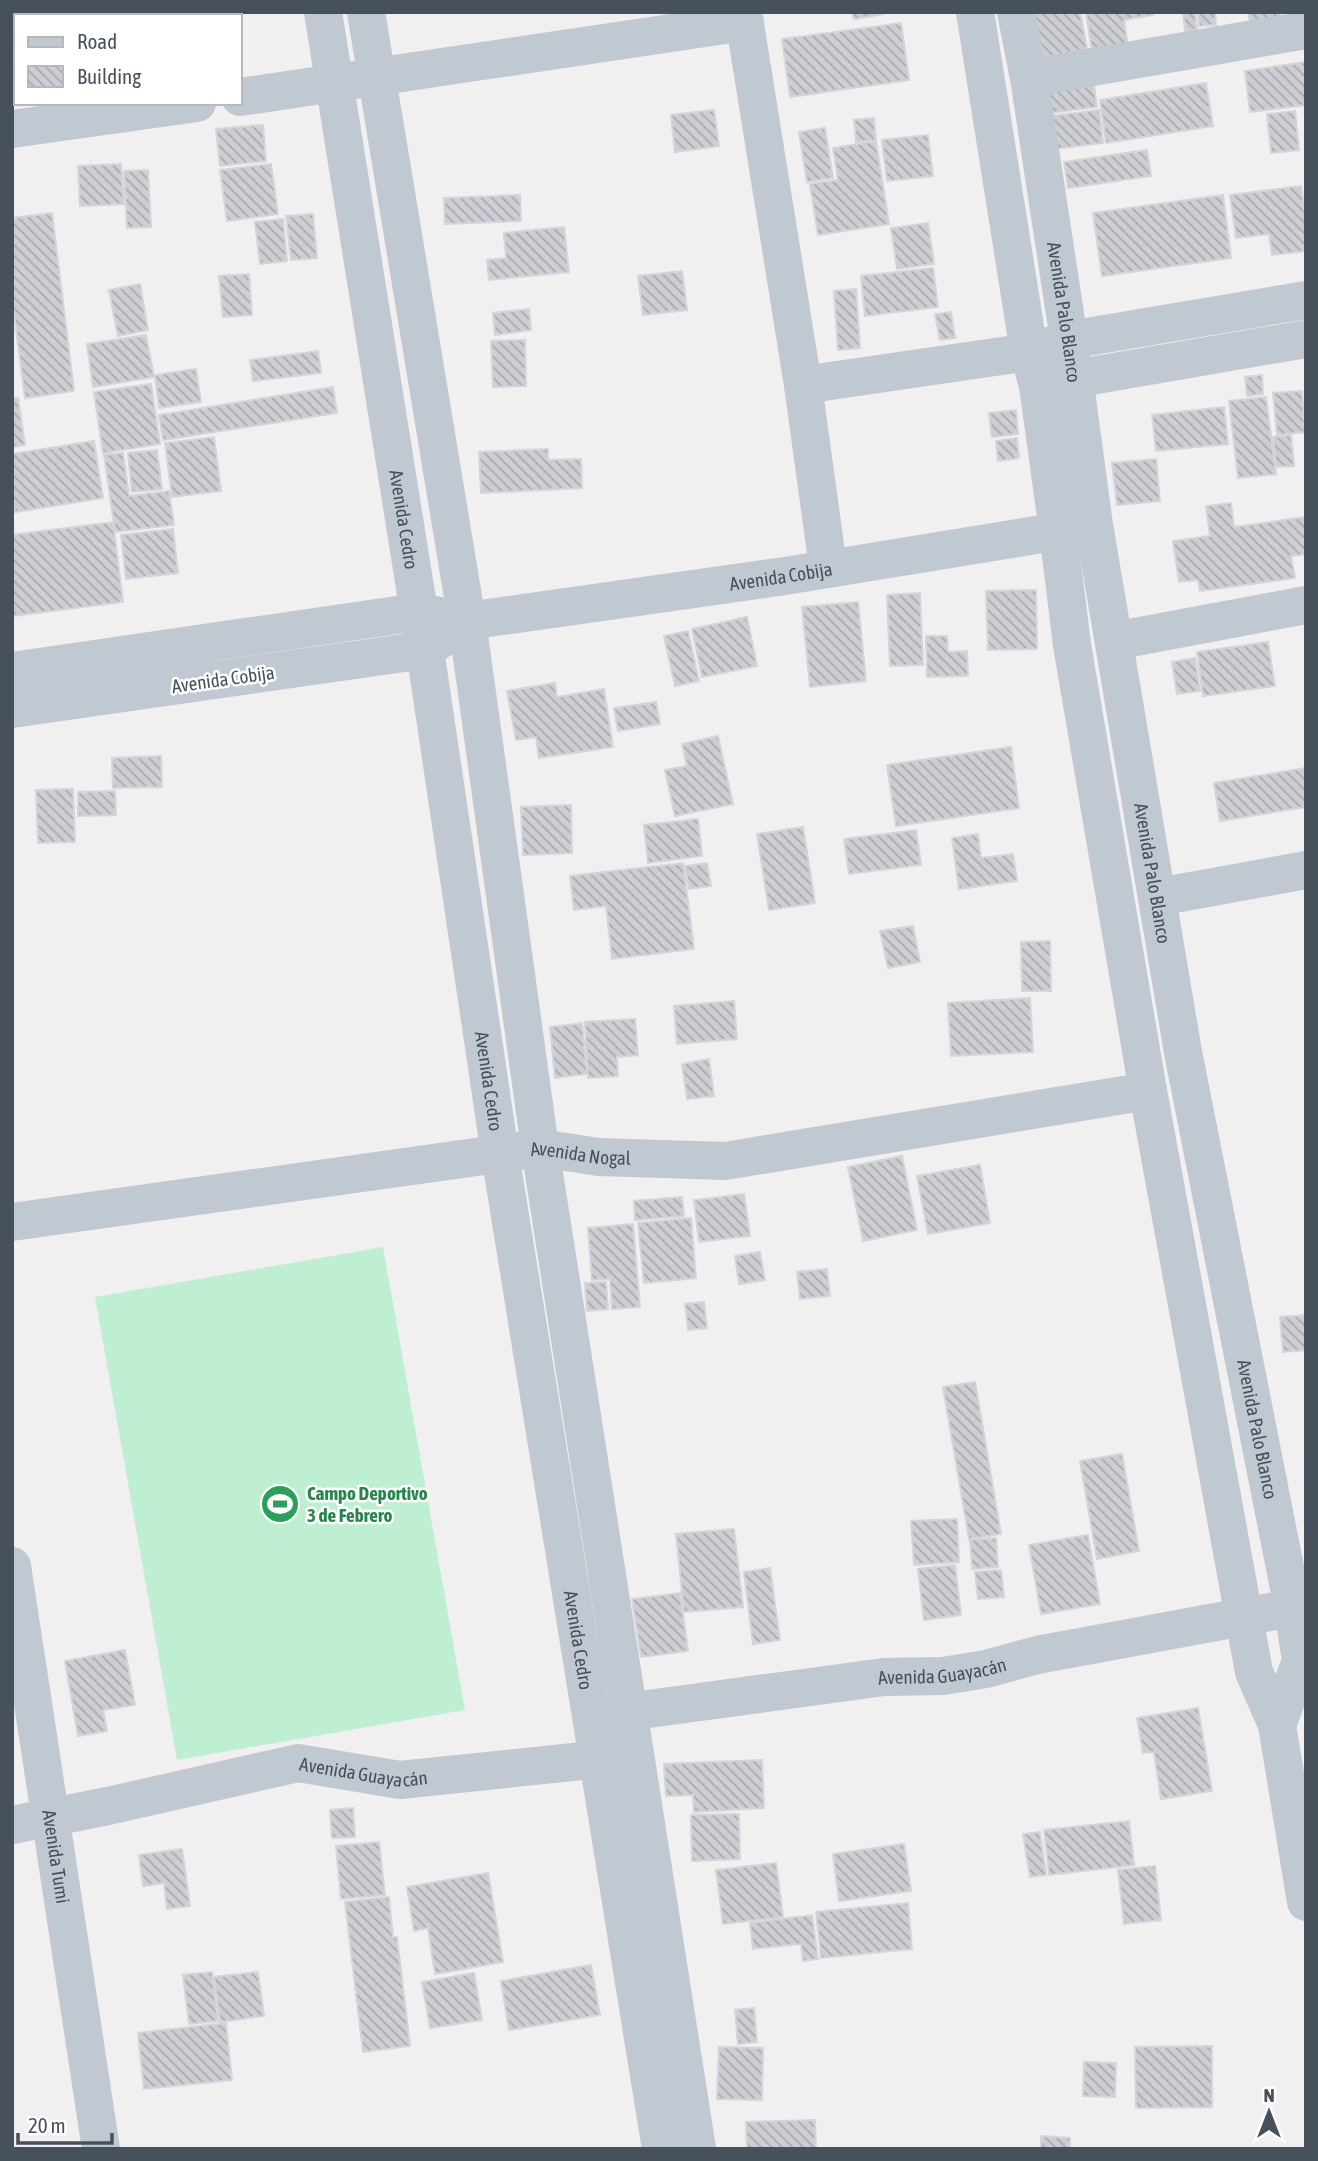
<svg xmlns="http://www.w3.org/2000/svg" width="1318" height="2161" viewBox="0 0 1318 2161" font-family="'Asap Condensed',sans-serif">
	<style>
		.garden { fill: #beefd3 }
		.building { fill: url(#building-back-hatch); stroke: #d3d5da; stroke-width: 2 }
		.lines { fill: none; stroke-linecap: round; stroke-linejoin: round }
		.street { stroke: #c0c8d1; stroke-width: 38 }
		.labels { text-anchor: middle; stroke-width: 5; stroke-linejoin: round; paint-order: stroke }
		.street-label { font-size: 19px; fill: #47515c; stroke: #fff }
		.leisure-label { font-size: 19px; font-weight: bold; fill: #27864d; stroke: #fff; text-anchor: start }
	</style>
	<defs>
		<pattern id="building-back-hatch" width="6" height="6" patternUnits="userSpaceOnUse" patternTransform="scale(1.75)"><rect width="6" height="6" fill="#ccced4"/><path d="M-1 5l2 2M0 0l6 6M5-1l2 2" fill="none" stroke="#a7aaaf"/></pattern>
	</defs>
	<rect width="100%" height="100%" fill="#f1efef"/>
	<path class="garden" d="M383,1247L465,1710L177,1760L95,1297Z"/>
	<g class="building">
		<path d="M12,12H33V16H16V53L12,54Z"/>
		<rect x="111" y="12" width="34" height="4"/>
		<path d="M190,12H232V14L190,16Z"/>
		<path d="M852,12H882L883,14L854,19Z"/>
		<path d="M1034,12H1080L1087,49L1042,58Z"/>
		<path d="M1086,12H1152L1153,15L1124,20L1128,47L1092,52Z"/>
		<path d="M1183,12H1195L1197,29L1185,31Z"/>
		<path d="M1198,12H1215L1216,25L1199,26Z"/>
		<path d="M1248,12H1280L1281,21L1250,25Z"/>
		<path d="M901,23L909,80L790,97L782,39Z"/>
		<path d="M1306,62V105L1250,112L1245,71Z"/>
		<path d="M1093,77L1097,107L1050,113L1046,83Z"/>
		<path d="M1206,83L1213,126L1106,143L1100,100Z"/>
		<path d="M714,110L719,146L675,152L671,115Z"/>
		<path d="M1099,110L1103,143L1055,149L1051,116Z"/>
		<path d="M1295,111L1299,150L1271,153L1267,114Z"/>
		<path d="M874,118L876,140L856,142L854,120Z"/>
		<path d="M263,125L266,161L220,166L216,129Z"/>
		<path d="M825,128L833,178L807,182L799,132Z"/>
		<path d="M928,135L933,176L887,181L882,140Z"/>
		<path d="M876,141L889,224L818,235L810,184L838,180L833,148Z"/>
		<path d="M1147,150L1151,176L1068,188L1064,162Z"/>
		<path d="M121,164L124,204L80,206L78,166Z"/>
		<path d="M271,164L278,214L227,221L220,170Z"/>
		<path d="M148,170L151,227L127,228L124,171Z"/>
		<path d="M1301,186L1306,221V251L1272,255L1269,234L1236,238L1230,195Z"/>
		<path d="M520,195L521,221L445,224L444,198Z"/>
		<path d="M1223,195L1231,258L1102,276L1093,213Z"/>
		<path d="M52,213L74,391L25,398L12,298V218Z"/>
		<path d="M313,214L317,258L291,260L286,216Z"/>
		<path d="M283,219L287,261L260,264L255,222Z"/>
		<path d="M928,223L934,264L897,269L891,228Z"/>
		<path d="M564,227L569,272L489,280L487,260L506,258L504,233Z"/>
		<path d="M933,268L938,307L865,316L861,276Z"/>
		<path d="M682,271L687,310L643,315L638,276Z"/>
		<path d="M249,274L252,315L223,317L219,276Z"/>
		<path d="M140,284L148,330L118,336L109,290Z"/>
		<path d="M856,289L860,348L838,350L834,291Z"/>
		<path d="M529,309L531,330L495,335L493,313Z"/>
		<path d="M951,312L955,338L940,340L935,314Z"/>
		<path d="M146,335L154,377L93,387L87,344Z"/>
		<path d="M525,340L526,386L493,387L491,341Z"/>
		<path d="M318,351L321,373L253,381L250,360Z"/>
		<path d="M196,369L201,402L159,408L155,375Z"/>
		<path d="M1262,375L1263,394L1247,396L1245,377Z"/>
		<path d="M151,384L160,444L103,453L94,392Z"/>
		<path d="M333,387L337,413L163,440L159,415Z"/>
		<path d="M1302,391L1305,432L1277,435L1273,393Z"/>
		<path d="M1266,397L1276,474L1238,478L1229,401Z"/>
		<path d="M12,398H18L25,445L12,447Z"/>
		<path d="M1224,407L1228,444L1156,451L1152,415Z"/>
		<path d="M1016,410L1018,434L992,437L989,413Z"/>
		<path d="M1291,435L1294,466L1276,467L1273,437Z"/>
		<path d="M214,437L221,491L172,497L165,443Z"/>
		<path d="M1017,438L1019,458L998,461L996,441Z"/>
		<path d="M94,441L103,498L15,512L12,497V454Z"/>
		<path d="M548,449V460L581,459L582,488L481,493L479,452Z"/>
		<path d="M157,450L162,489L132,492L128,453Z"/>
		<path d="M123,453L129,496L169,491L174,525L115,532L104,455Z"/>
		<path d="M1156,459L1160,501L1117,505L1112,463Z"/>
		<path d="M1231,503L1234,527L1306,517V554L1291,556L1295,578L1200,591L1198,580L1179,582L1173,541L1210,536L1206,506Z"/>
		<path d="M113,522L123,602L12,616V535Z"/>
		<path d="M173,529L178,573L126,579L121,535Z"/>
		<path d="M1036,590L1037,649L988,650L986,591Z"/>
		<path d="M920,593L923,665L890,666L887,595Z"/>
		<path d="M858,602L866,681L810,687L802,607Z"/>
		<path d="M747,617L757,666L702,677L692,629Z"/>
		<path d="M688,631L699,681L675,686L664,636Z"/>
		<path d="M926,636H947L948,652L967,651L968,676L927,677Z"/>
		<path d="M1268,642L1275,686L1203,696L1197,652Z"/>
		<path d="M1195,658L1200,691L1177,694L1172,662Z"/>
		<path d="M555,683L557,697L604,689L613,747L539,758L536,737L516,740L507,691Z"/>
		<path d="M656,702L660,724L618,731L614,708Z"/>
		<path d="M718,736L733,804L675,816L665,770L687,766L682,744Z"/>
		<path d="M1011,747L1019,808L896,826L887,765Z"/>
		<path d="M161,756L162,787L113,788L112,758Z"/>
		<path d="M1306,768V807L1220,821L1214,783Z"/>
		<path d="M73,789L75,842L38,843L36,790Z"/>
		<path d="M115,791L116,815L78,816V792Z"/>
		<path d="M571,805L572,853L523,855L521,807Z"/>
		<path d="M698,819L702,856L648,863L644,825Z"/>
		<path d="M803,827L815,903L769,910L757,834Z"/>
		<path d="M916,830L921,865L849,874L844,839Z"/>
		<path d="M978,834L981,858L1013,854L1017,881L959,889L952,838Z"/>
		<path d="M683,863L694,949L612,959L606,906L574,910L570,876Z"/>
		<path d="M707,863L711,886L689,889L685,866Z"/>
		<path d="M913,926L920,962L888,968L880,931Z"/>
		<path d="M1050,941L1051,991H1022L1021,942Z"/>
		<path d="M1030,998L1033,1052L951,1056L948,1003Z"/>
		<path d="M734,1001L737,1039L677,1044L674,1006Z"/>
		<path d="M635,1019L638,1055L617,1057L618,1076L588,1078L585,1022Z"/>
		<path d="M582,1023L587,1074L555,1078L550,1027Z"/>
		<path d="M709,1059L714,1096L687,1099L682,1064Z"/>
		<path d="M902,1156L917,1230L863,1241L848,1167Z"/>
		<path d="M980,1165L990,1223L928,1234L917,1176Z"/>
		<path d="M744,1194L750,1236L699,1242L694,1200Z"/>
		<path d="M682,1197L684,1216L635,1220L634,1201Z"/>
		<path d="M691,1218L696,1278L644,1283L638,1223Z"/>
		<path d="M633,1224L640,1307L612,1309L610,1279L592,1280L588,1228Z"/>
		<path d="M760,1252L765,1280L739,1284L735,1256Z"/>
		<path d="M827,1269L830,1296L800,1299L797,1272Z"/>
		<path d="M606,1282L608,1309L587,1311L585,1283Z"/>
		<path d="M704,1302L707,1328L688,1330L685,1304Z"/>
		<path d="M1306,1315V1350L1283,1352L1280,1317Z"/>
		<path d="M975,1382L1001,1534L969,1539L943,1387Z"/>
		<path d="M1122,1454L1139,1551L1097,1559L1080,1461Z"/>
		<path d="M957,1519L959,1562L914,1565L911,1521Z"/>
		<path d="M734,1529L743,1607L684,1612L676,1534Z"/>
		<path d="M1088,1535L1100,1604L1041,1614L1029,1545Z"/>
		<path d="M996,1538L998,1567L972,1569L970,1540Z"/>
		<path d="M955,1565L961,1615L924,1620L918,1569Z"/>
		<path d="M770,1568L780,1640L753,1644L744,1572Z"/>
		<path d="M1001,1570L1004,1597L978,1599L975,1572Z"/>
		<path d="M680,1593L688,1651L641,1657L632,1599Z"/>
		<path d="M125,1650L135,1705L103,1710L107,1731L78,1736L65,1661Z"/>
		<path d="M1198,1708L1212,1791L1161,1799L1154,1752L1143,1753L1137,1718Z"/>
		<path d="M762,1760L764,1808L694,1812L693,1795L666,1796L664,1764Z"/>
		<path d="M353,1808L355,1837L332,1838L330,1810Z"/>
		<path d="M739,1814L740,1859L692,1861L691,1815Z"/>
		<path d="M1129,1821L1134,1865L1049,1875L1044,1830Z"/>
		<path d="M1040,1832L1046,1875L1030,1877L1023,1834Z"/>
		<path d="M379,1842L385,1895L341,1899L336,1846Z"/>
		<path d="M904,1844L911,1891L839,1901L833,1854Z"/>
		<path d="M182,1849L190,1906L167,1909L164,1883L143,1886L139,1855Z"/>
		<path d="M776,1863L783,1917L723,1924L716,1870Z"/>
		<path d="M1155,1866L1161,1920L1124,1924L1118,1870Z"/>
		<path d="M488,1873L503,1962L435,1974L428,1928L414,1931L407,1887Z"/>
		<path d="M389,1897L393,1937H397L410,2046L363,2052L345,1902Z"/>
		<path d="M908,1903L912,1949L821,1958L816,1912Z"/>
		<path d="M812,1915L818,1959L803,1961L801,1944L753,1949L750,1923Z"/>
		<path d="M591,1965L600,2015L509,2030L501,1981Z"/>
		<path d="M212,1972L218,2021L189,2024L183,1975Z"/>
		<path d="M258,1972L264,2016L220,2022L214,1977Z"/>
		<path d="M474,1973L482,2020L430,2028L422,1982Z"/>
		<path d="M754,2008L757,2042L738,2044L735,2010Z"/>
		<path d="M226,2023L232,2080L144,2089L138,2033Z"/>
		<path d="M1212,2046V2107L1136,2108L1135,2047Z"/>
		<path d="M719,2047L763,2048L762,2100L717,2099Z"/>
		<path d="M1084,2062L1116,2063L1115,2097L1083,2096Z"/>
		<path d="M815,2120L816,2149H747L746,2122Z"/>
		<path d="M1041,2136L1070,2138V2149H1041Z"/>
	</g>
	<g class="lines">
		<g class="street">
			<path id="s1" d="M323,12L425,650L500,1154L661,2149"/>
			<path d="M366,12L467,621L540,1148L697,2149"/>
			<path d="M743,12L803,385L828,567"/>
			<path d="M975,12L1029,352L1038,386L1058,531L1072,645L1148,1091L1254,1672L1277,1725L1306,1902"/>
			<path id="s2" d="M1016,12L1029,78L1069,340L1094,525L1183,1052L1293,1608L1301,1661L1277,1725"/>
			<path d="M1029,78L1306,30"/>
			<path d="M240,97L745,22"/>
			<path d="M12,129L197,103"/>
			<path d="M1050,383L1306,339"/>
			<path d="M803,385L1029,352L1069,340L1306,300"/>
			<path id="s3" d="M467,621L785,576L1085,527"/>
			<path d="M1114,641L1306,605"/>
			<path d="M12,671L418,612L467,621L425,650L12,709"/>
			<path d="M1158,897L1306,870"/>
			<path id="s4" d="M12,1222L540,1148L599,1157L725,1161L1148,1091"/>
			<path id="s5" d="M12,1566L101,2149"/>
			<path id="s6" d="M604,1715L884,1677L943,1676L986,1669L1037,1655L1270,1612"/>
			<path id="s7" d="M12,1825L108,1806L298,1763L400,1780L621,1757"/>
		</g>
	</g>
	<defs>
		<symbol id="stadium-disc" viewBox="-11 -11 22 22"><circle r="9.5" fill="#2e9e5b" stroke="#fff"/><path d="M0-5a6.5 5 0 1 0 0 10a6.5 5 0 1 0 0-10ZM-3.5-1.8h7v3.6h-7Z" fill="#fff"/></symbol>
	</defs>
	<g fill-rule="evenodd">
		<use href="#stadium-disc" x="258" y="1482" width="44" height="44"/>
	</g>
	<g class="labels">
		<g class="street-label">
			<text dy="7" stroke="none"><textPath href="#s2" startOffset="304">Avenida Palo Blanco</textPath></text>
			<text dy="7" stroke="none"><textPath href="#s1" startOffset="514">Avenida Cedro</textPath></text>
			<text dy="7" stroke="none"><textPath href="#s3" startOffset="317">Avenida Cobija</textPath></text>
			<text transform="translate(223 679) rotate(-8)" y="7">Avenida Cobija</text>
			<text dy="7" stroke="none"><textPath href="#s2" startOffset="872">Avenida Palo Blanco</textPath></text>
			<text dy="7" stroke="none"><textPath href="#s1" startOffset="1082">Avenida Cedro</textPath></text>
			<text dy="7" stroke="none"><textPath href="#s4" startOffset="574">Avenida Nogal</textPath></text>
			<text dy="7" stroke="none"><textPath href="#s2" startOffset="1438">Avenida Palo Blanco</textPath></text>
			<text dy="7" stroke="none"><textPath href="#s1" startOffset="1648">Avenida Cedro</textPath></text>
			<text dy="7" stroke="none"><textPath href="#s6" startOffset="341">Avenida Guayacán</textPath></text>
			<text dy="7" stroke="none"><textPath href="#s7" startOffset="359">Avenida Guayacán</textPath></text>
			<text dy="7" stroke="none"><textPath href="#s5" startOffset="294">Avenida Tumi</textPath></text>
		</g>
		<g class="leisure-label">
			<text x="307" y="1500">Campo Deportivo<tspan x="307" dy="22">3 de Febrero</tspan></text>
		</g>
	</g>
	<rect width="1318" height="2161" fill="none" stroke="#47515c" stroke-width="28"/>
	<rect x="14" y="14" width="228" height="91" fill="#ffffff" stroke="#b5b9be" stroke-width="2"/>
	<rect x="28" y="37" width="35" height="10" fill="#c0c8d1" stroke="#b5b9be" stroke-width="2"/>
	<text x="77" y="49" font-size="21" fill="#47515c">Road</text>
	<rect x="28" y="66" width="35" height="21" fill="url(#building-back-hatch)" stroke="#b5b9be" stroke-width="2"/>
	<text x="77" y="84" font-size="21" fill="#47515c">Building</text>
	<g transform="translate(1269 2112)" stroke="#ffffff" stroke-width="5" paint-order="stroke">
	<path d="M0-5L12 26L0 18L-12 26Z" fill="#47515c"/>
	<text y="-10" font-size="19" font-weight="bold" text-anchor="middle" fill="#47515c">N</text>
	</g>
	<path d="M18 2133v10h94v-10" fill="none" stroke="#47515c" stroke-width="3.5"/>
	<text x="28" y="2133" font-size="21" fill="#47515c" stroke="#ffffff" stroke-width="5" paint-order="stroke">20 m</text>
</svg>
